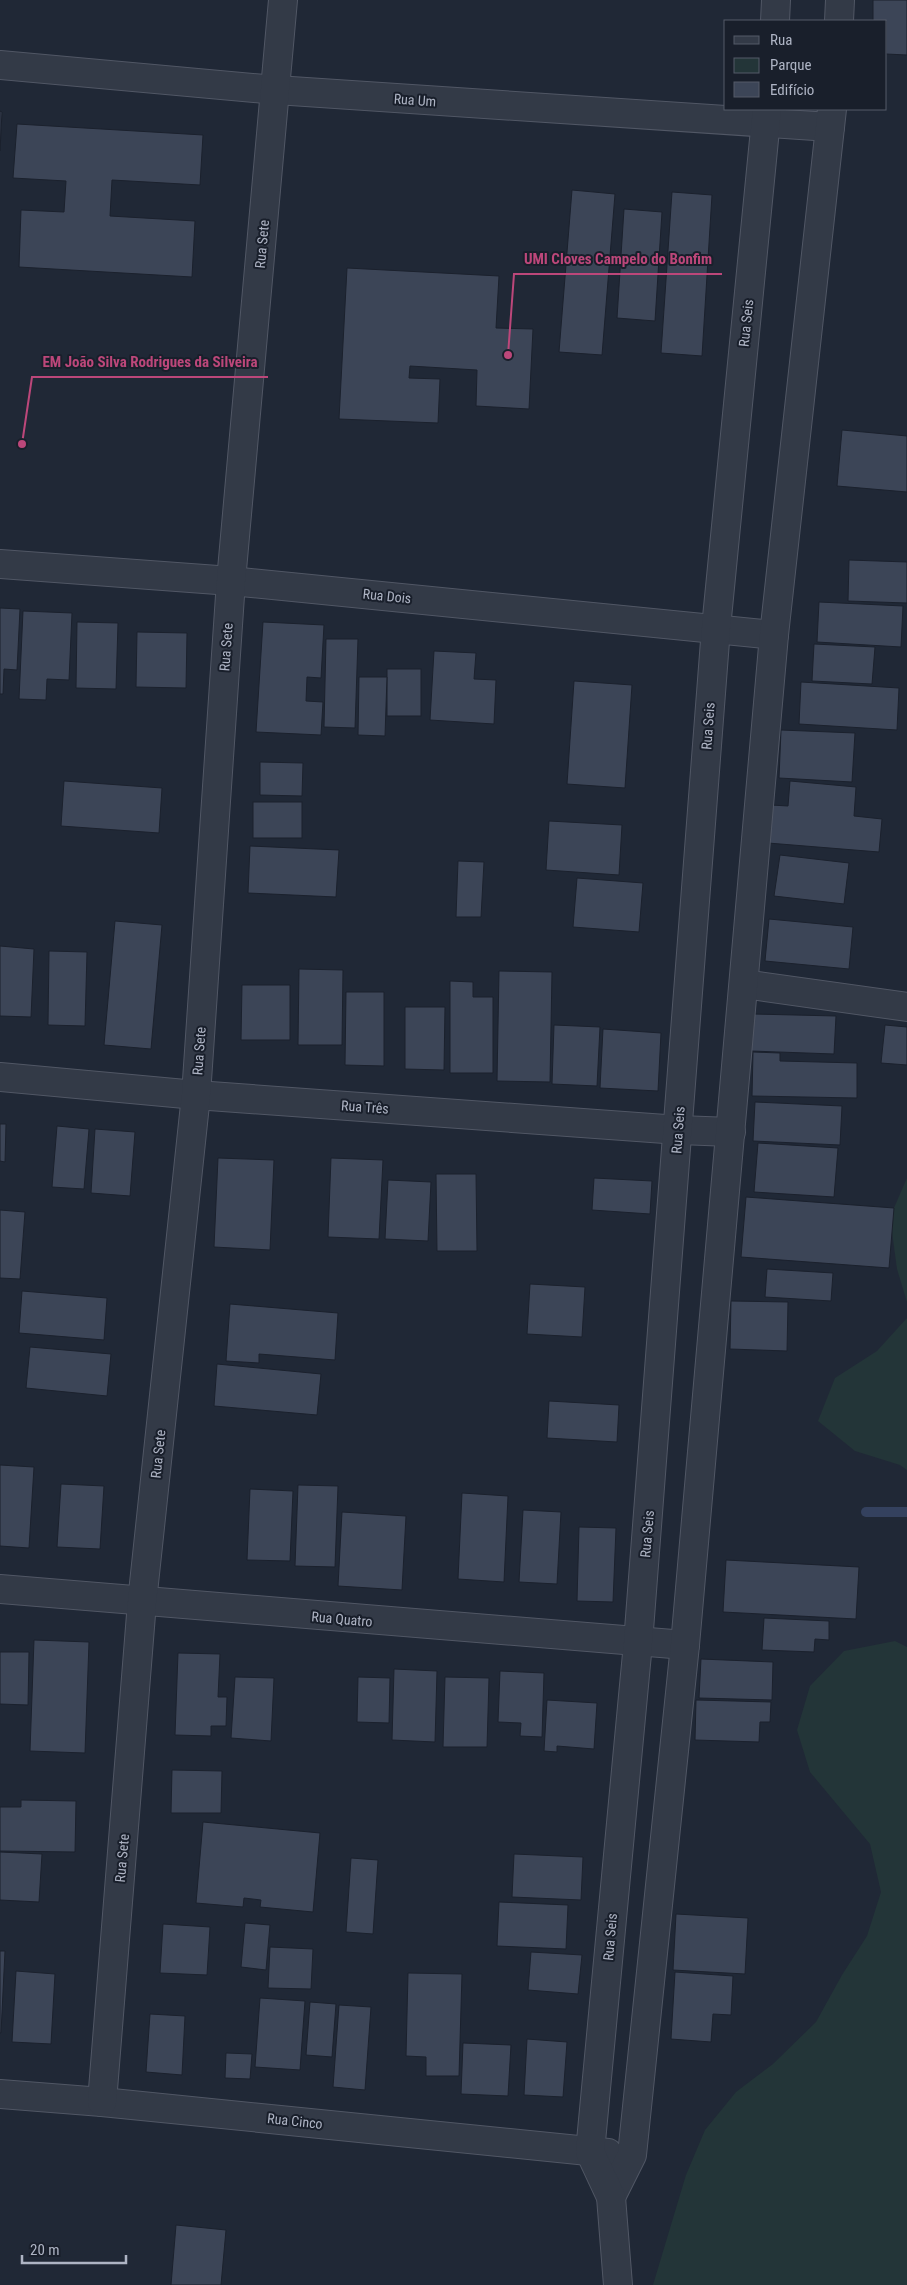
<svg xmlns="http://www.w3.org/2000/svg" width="907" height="2285" viewBox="0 0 907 2285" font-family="'Roboto Condensed',sans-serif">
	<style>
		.green { fill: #233538 }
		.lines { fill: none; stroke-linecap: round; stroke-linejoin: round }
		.stream { stroke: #34415e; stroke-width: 10 }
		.building { fill: #3c4557; stroke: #1b212d }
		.minor-casing { stroke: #515765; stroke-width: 30 }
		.minor { stroke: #333a47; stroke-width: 28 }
		.labels { text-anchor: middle; stroke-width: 4; stroke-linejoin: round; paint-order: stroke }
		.street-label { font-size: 14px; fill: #aeb4c4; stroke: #191f2b }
		.leader { fill: none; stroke: #bc477a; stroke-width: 2 }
		.callout-dot { fill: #bc477a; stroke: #191f2b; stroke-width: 2 }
		.callout-label { font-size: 15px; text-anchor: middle; font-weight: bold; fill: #bc477a; stroke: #191f2b; stroke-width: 4; stroke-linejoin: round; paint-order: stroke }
	</style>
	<rect width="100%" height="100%" fill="#202836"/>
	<g class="green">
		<path d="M907,1178V1302L897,1269L890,1217Z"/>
		<path d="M907,1318V1470L900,1465L855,1451L818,1421L835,1378L877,1351Z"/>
		<path d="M895,1641L907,1647V2285H653L686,2175L705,2130L736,2092L773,2064L816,2022L842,1975L867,1936L881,1892L870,1844L810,1772L797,1730L810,1686L844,1651Z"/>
	</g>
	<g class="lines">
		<path class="stream" d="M866,1512H907"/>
	</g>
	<g class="building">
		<path d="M873,0H907V55L886,54V21H873Z"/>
		<path d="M0,111L2,112L0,151Z"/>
		<path d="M17,124L203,135L200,185L112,180L110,216L195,221L192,277L19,267L21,210L64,212L66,181L13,178Z"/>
		<path d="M572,190L615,194L602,355L559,352Z"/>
		<path d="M672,192L712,195L702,356L661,353Z"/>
		<path d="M624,209L662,212L655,321L617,318Z"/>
		<path d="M347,268L499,276L496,328L533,329L529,409L476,406L477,370L410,366L409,378L440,379L438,423L339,419Z"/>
		<path d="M842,430L907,436V492L837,486Z"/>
		<path d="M849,560L907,562V603L848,601Z"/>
		<path d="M819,602L903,606L901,647L817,642Z"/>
		<path d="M0,608L20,609L17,670L4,669L3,694H0Z"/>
		<path d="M23,611L72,613L69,680L47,679L46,700L19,699Z"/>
		<path d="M77,622L118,623L116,689L76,688Z"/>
		<path d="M263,622L324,625L321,678L307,677L306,701L323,702L321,735L256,732Z"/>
		<path d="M137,632L187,633L186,688L136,687Z"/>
		<path d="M326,639H358L355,728L324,727Z"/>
		<path d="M814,644L875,647L872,684L812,681Z"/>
		<path d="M434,651L476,653L474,679L496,680L494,724L430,720Z"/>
		<rect x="387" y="669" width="34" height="47"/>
		<path d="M359,677H387L385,736L358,735Z"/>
		<path d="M574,681L632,685L625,788L567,784Z"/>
		<path d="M801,682L899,688L897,730L799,724Z"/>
		<path d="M781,730L855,733L852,782L779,778Z"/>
		<path d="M260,762L303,763L302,796L260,795Z"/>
		<path d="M64,781L162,788L159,833L61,826Z"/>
		<path d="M790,781L856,787L854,816L882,819L879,852L768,843L771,805L788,806Z"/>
		<rect x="253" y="802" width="49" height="36"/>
		<path d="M549,821L622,825L619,875L546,870Z"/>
		<path d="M250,846L339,850L336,897L248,893Z"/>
		<path d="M780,855L849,863L844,904L774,896Z"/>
		<path d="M458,861L484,862L481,917H456Z"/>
		<path d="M577,878L643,883L639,932L573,927Z"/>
		<path d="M769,919L853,927L849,969L765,961Z"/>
		<path d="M115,921L162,925L151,1049L104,1045Z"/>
		<path d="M0,946L34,949L31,1017L0,1016Z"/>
		<path d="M49,951L87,952L85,1026L48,1025Z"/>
		<path d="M299,969L343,970L342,1045H298Z"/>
		<path d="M499,971L552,972L550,1082L497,1081Z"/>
		<path d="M450,981L473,982V997H493V1073H450Z"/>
		<path d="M242,985H290V1040H241Z"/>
		<path d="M346,992H384V1066L345,1065Z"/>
		<path d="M405,1007H445L444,1070L405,1069Z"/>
		<path d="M753,1014L836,1016L834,1054L751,1051Z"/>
		<path d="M554,1025L600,1027L597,1086L552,1084Z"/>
		<path d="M885,1025L907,1027V1065L881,1063Z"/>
		<path d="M603,1029L661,1033L658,1091L600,1088Z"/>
		<path d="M753,1052L780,1053V1061L857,1063V1098L752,1096Z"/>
		<path d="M755,1102L842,1106L840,1145L753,1141Z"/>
		<path d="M0,1124H6L5,1162L0,1161Z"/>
		<path d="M57,1126L89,1129L84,1189L52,1187Z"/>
		<path d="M95,1129L135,1132L130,1196L91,1193Z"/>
		<path d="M758,1143L838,1148L834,1197L754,1192Z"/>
		<path d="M218,1158L274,1160L270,1250L214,1247Z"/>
		<path d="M331,1158L383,1160L379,1239L328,1237Z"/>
		<path d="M436,1174H476L477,1251H437Z"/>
		<path d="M594,1178L652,1181L650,1214L592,1210Z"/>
		<path d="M388,1180L431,1182L428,1241L385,1239Z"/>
		<path d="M746,1197L894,1208L889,1268L741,1257Z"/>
		<path d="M0,1210L25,1212L20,1279L0,1278Z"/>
		<path d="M767,1269L833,1273L831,1301L765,1297Z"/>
		<path d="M530,1284L585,1287L582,1337L527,1334Z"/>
		<path d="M22,1291L107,1298L104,1340L19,1333Z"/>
		<path d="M731,1301L788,1302L787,1351L730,1349Z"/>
		<path d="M230,1304L338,1313L335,1360L259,1354V1363L226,1361Z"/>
		<path d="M30,1347L111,1354L107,1396L26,1388Z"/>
		<path d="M217,1364L321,1374L317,1415L214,1406Z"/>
		<path d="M549,1401L619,1405L617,1442L547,1438Z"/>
		<path d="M0,1465L34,1467L29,1548L0,1546Z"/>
		<path d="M61,1484L104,1486L100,1549L57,1547Z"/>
		<path d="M298,1485L338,1486L335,1567L295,1566Z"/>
		<path d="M250,1489L293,1491L290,1561L247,1560Z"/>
		<path d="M462,1493L508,1496L504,1582L458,1579Z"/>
		<path d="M523,1510L561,1512L557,1584L519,1582Z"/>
		<path d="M342,1512L406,1516L402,1590L338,1586Z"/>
		<path d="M579,1527L616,1528L613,1602L577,1601Z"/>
		<path d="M726,1560L859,1567L856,1619L723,1612Z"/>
		<path d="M764,1618L829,1621V1640L815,1639L814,1652L762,1650Z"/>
		<path d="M34,1640L89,1642L85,1753L30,1751Z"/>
		<path d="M0,1652H29L28,1705L0,1704Z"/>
		<path d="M178,1653L220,1654L218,1697H227L226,1726H211V1736L175,1735Z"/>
		<path d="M701,1659L773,1662L772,1700L699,1698Z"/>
		<path d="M394,1669L437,1671L435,1742L392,1740Z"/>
		<path d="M500,1671L544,1673L542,1737L520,1736L521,1723L498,1722Z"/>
		<path d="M235,1677L274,1678L271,1741L231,1738Z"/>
		<path d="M358,1677L390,1678L389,1723L357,1722Z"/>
		<path d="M445,1677L489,1678L487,1747H443Z"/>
		<path d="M547,1700L597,1703L594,1749L557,1746V1752L544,1751Z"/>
		<path d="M696,1700L771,1702L770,1722H760L759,1742L695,1740Z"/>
		<path d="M172,1770L222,1771L221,1813H171Z"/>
		<path d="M21,1800L76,1801L75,1852L0,1851V1807H21Z"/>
		<path d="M203,1822L320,1833L313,1912L260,1907L261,1900L244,1898L243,1907L196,1903Z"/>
		<path d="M0,1852L42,1854L39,1902L0,1900Z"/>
		<path d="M514,1854L583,1857L581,1900L512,1897Z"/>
		<path d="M351,1858L378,1860L373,1934L346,1932Z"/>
		<path d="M499,1902L568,1905L566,1949L497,1946Z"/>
		<path d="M676,1914L748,1918L745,1974L673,1970Z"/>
		<path d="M245,1923L270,1925L266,1970L241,1967Z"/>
		<path d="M163,1924L210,1927L207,1975L160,1973Z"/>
		<path d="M270,1947L313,1949L311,1989L268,1988Z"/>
		<path d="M0,1951H5L1,2033H0Z"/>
		<path d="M531,1952L582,1955L578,1994L528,1990Z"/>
		<path d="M16,1971L55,1974L51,2044L12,2042Z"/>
		<path d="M675,1972L733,1976L731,2015L713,2014L711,2042L671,2039Z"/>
		<path d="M408,1973L462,1974L459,2076H426V2057L406,2056Z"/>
		<path d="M260,1998L305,2001L300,2070L255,2067Z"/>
		<path d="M310,2002L336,2004L332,2057L306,2055Z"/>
		<path d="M339,2005L371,2007L365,2090L333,2087Z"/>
		<path d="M150,2014L185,2016L182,2075L146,2072Z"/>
		<path d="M527,2039L567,2042L563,2097L524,2095Z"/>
		<path d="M463,2043L511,2045L508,2096L461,2094Z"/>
		<path d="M226,2053L252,2054L250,2079L225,2078Z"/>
		<path d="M176,2225L226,2230L221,2285H171Z"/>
	</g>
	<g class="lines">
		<defs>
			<g id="minor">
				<path d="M775,21L776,0"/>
				<path d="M839,21L840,0"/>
				<path d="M0,65L276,90L830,127"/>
				<path d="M0,564L231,581L774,635"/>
				<path d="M744,984L907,1007"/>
				<path d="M0,1077L196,1095L679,1130L731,1132"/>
				<path d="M0,1589L685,1645"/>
				<path d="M0,2094L102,2102L608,2153"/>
				<path d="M102,2102L142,1602L196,1095L231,581L283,0"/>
				<path d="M611,2197L632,2155L685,1645L774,635L832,109"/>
				<path d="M618,2285L611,2197L590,2152L638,1643L716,628L767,109"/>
			</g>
		</defs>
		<use href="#minor" class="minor-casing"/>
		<use href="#minor" class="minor"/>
	</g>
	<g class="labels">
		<g class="street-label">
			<text transform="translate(415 100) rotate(4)" y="5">Rua Um</text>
			<text transform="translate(262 244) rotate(-85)" y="5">Rua Sete</text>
			<text transform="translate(746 323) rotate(-84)" y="5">Rua Seis</text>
			<text transform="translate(387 596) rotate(6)" y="5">Rua Dois</text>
			<text transform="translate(226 647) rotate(-86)" y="5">Rua Sete</text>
			<text transform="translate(708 726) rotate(-86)" y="5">Rua Seis</text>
			<text transform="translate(199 1051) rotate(-86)" y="5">Rua Sete</text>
			<text transform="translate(365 1107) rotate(4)" y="5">Rua Três</text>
			<text transform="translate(678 1130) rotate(-86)" y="5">Rua Seis</text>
			<text transform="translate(158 1454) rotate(-84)" y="5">Rua Sete</text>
			<text transform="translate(647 1534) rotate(-85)" y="5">Rua Seis</text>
			<text transform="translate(342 1619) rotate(5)" y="5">Rua Quatro</text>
			<text transform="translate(122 1858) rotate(-85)" y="5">Rua Sete</text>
			<text transform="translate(610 1937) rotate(-85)" y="5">Rua Seis</text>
			<text transform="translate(295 2121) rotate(6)" y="5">Rua Cinco</text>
		</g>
	</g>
	<path class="leader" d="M508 355L514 274H722M22 444L32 377H268"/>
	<g class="callout-dot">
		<circle cx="508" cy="355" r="5"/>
		<circle cx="22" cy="444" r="5"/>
	</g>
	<g class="callout-label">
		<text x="618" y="264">UMI Cloves Campelo do Bonfim</text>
		<text x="150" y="367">EM João Silva Rodrigues da Silveira</text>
	</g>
	<rect x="724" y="20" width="162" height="90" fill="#191f2b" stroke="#555b68"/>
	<rect x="734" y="36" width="25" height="8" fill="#333a47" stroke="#555b68"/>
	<text x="770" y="45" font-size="15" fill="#aeb4c4">Rua</text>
	<rect x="734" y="58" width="25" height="15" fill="#233538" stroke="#555b68"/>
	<text x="770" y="70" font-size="15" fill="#aeb4c4">Parque</text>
	<rect x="734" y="82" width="25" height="15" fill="#3c4557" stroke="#555b68"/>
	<text x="770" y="95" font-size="15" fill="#aeb4c4">Edifício</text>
	<path d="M22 2255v8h104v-8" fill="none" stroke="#aeb4c4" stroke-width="2.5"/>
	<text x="30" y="2255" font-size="15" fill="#aeb4c4" stroke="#191f2b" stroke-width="4" paint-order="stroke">20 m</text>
</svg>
